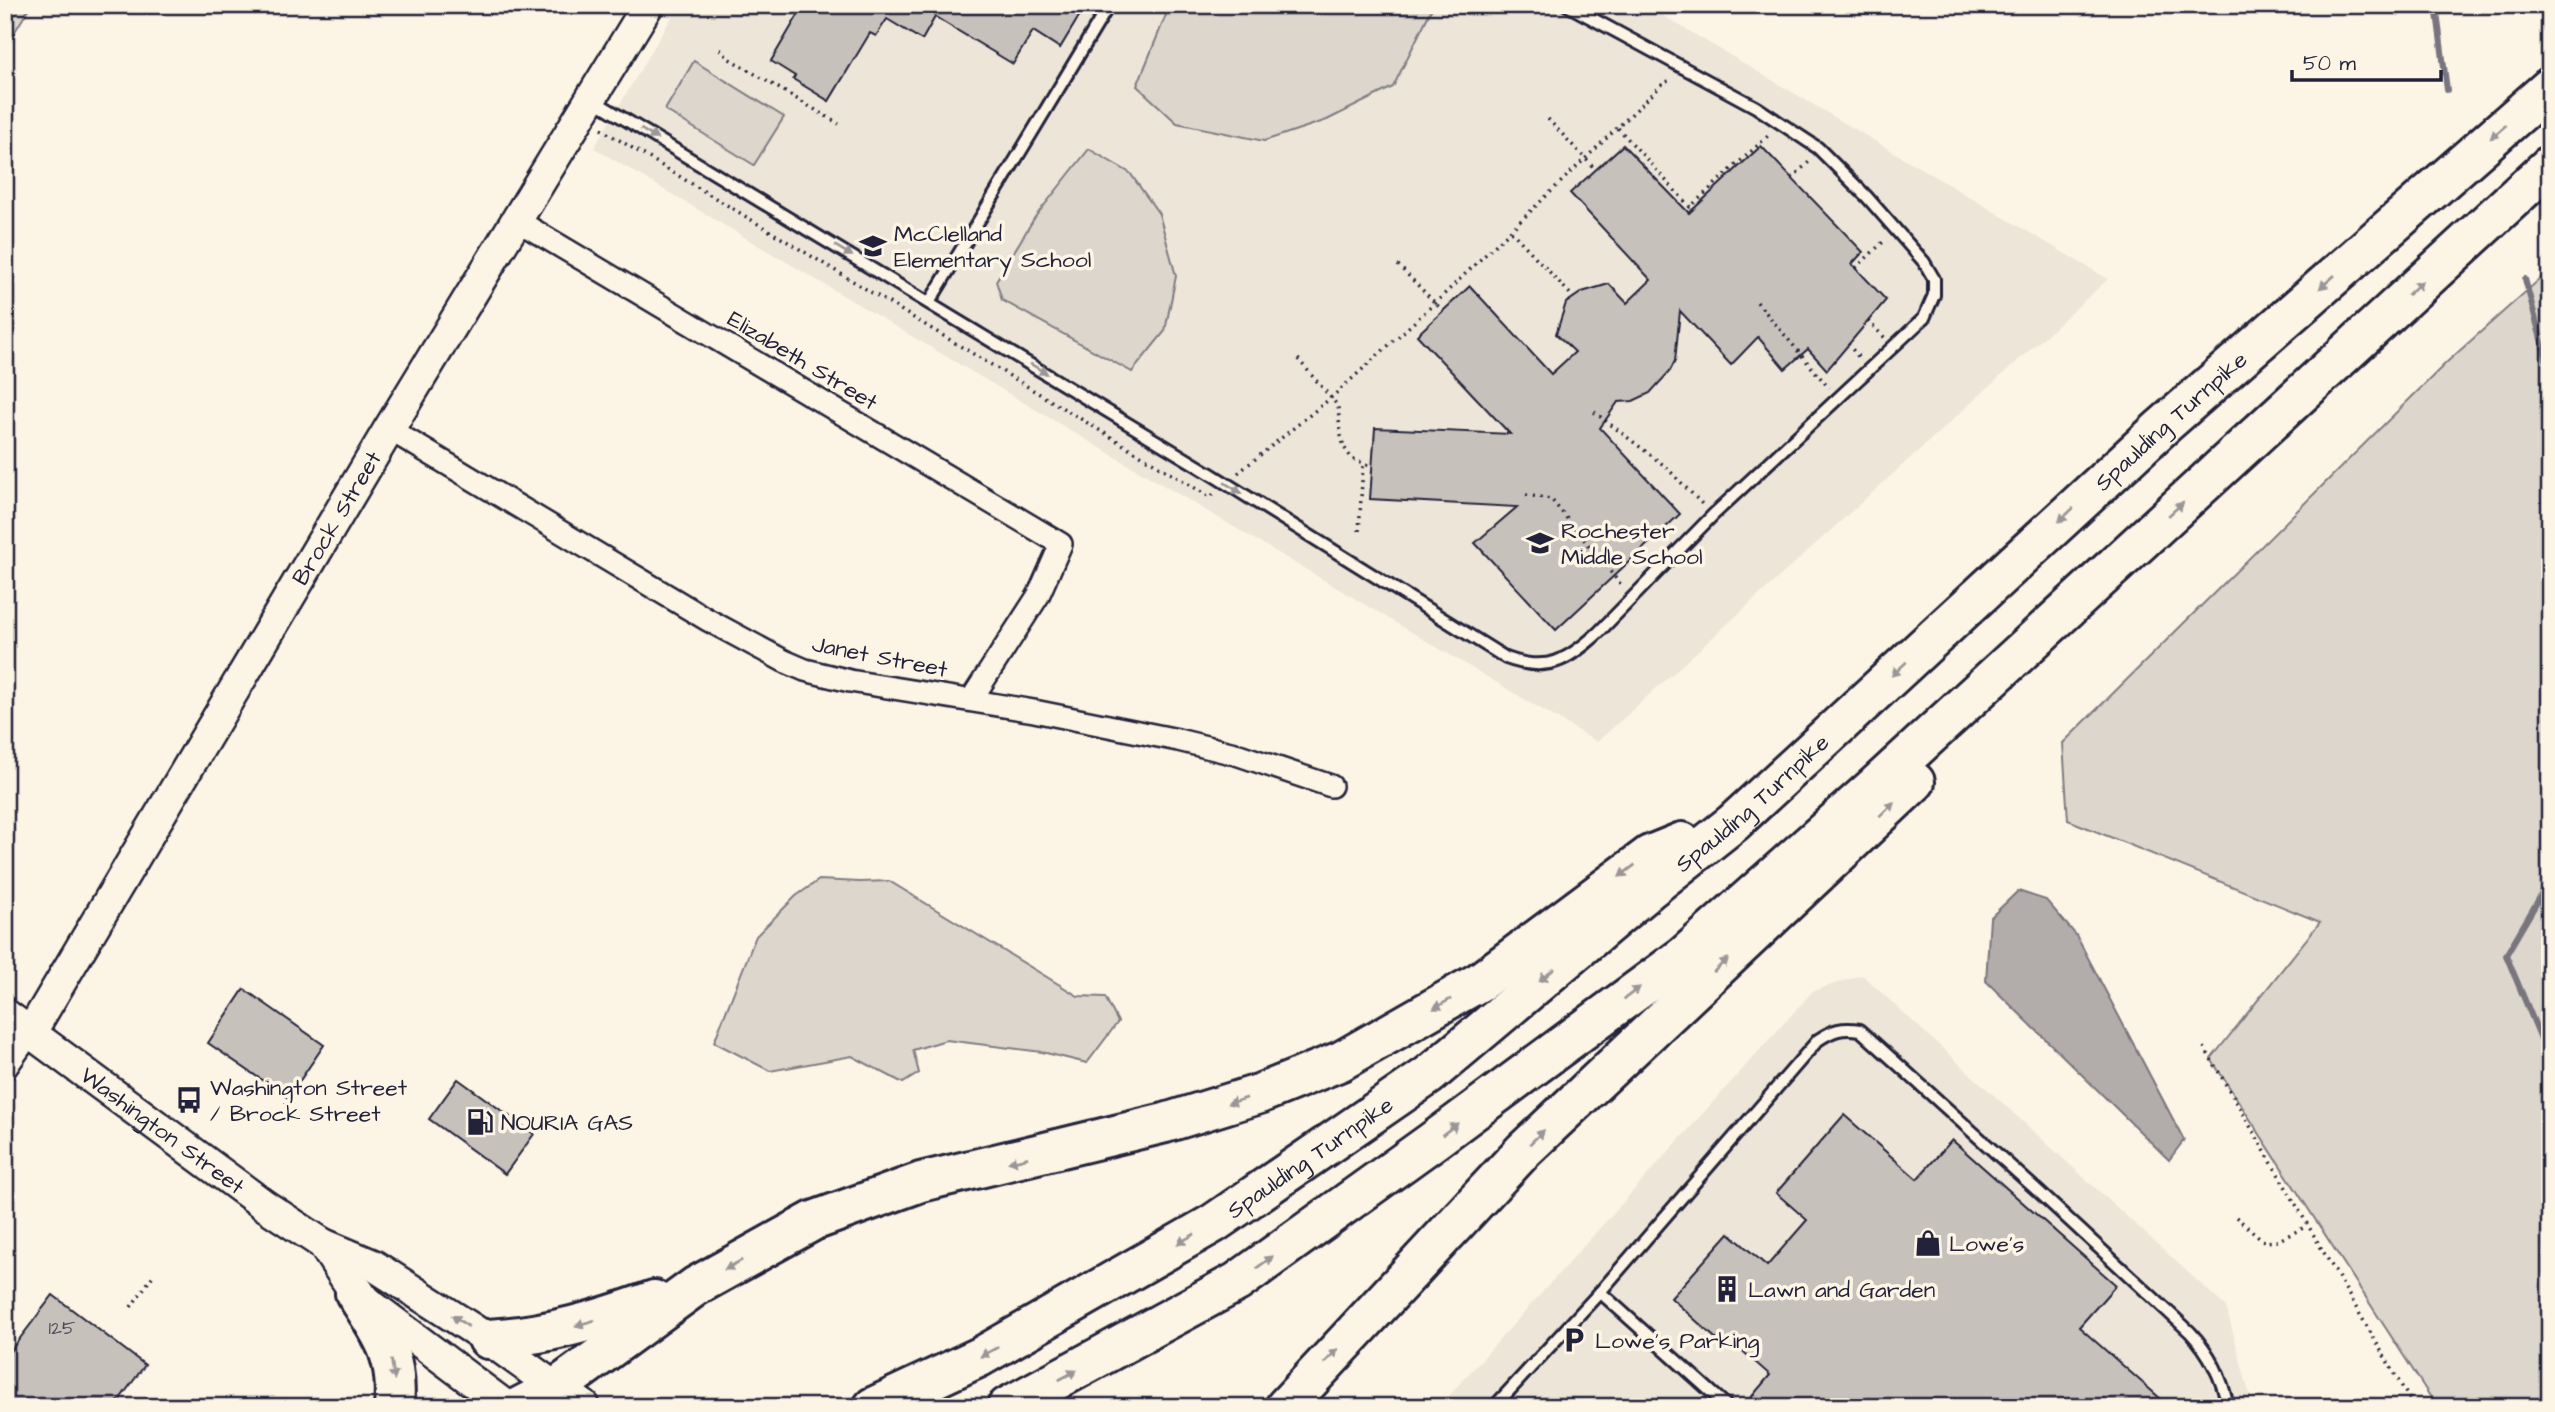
<svg xmlns="http://www.w3.org/2000/svg" width="2555" height="1412" viewBox="0 0 2555 1412" font-family="'Architects Daughter',sans-serif">
	<style>
		.built { fill: #ece5d8 }
		.green { fill: #dcd6cc; stroke: #7f7c84; stroke-width: 2 }
		.water { fill: #b2adab; stroke: #78757e; stroke-width: 2 }
		.lines { fill: none; stroke-linecap: round; stroke-linejoin: round }
		.stream { stroke: #78757e; stroke-width: 6 }
		.building { fill: #c6c1bb; stroke: #22223b; stroke-width: 2 }
		.lane-casing { stroke: #22223b; stroke-width: 16 }
		.street-casing { stroke: #22223b; stroke-width: 26 }
		.secondary-casing { stroke: #22223b; stroke-width: 35 }
		.primary-casing { stroke: #22223b; stroke-width: 38 }
		.highway-casing { stroke: #22223b; stroke-width: 44 }
		.path { stroke: #22223b; stroke-width: 3.5; stroke-dasharray: 2 5; stroke-linecap: butt }
		.lane { stroke: #fcf5e5; stroke-width: 10 }
		.street { stroke: #fcf5e5; stroke-width: 21 }
		.secondary { stroke: #fcf5e5; stroke-width: 30 }
		.primary { stroke: #fcf5e5; stroke-width: 33 }
		.highway { stroke: #fcf5e5; stroke-width: 38 }
		.oneway { fill: #9a9698 }
		.labels { text-anchor: middle; stroke-width: 7; stroke-linejoin: round; paint-order: stroke }
		.number-label { font-size: 19px; fill: #4b4a5b }
		.poi-label { font-size: 23px; fill: #22223b; stroke: #fcf5e5; text-anchor: start }
		.street-label { font-size: 23px; fill: #22223b; stroke: #fcf5e5 }
	</style>
	<rect width="100%" height="100%" fill="#fcf5e5"/>
	<filter id="ink" filterUnits="userSpaceOnUse"><feTurbulence type="fractalNoise" baseFrequency=".0143" numOctaves="2"/><feDisplacementMap in="SourceGraphic" scale="14" xChannelSelector="R" yChannelSelector="G"/><feConvolveMatrix kernelMatrix="1 2 1 2 8 2 1 2 1" color-interpolation-filters="sRGB"/></filter>
	<g filter="url(#ink)">
		<g class="built">
			<path d="M679,5H1645L2108,279L1597,742L594,148Z"/>
			<path d="M1862,975L2226,1307L2253,1407H1439L1813,991Z"/>
		</g>
		<g class="green">
			<path d="M5,5H31L5,48Z"/>
			<path d="M1170,5H1432L1433,6L1393,87L1327,120L1264,141L1177,123L1137,86Z"/>
			<path d="M694,61L784,117L754,165L665,110Z"/>
			<path d="M1089,149L1130,173L1159,214L1176,276L1165,331L1132,372L1002,300L996,281L1035,217Z"/>
			<path d="M2550,270V1407H2437L2211,1059L2320,922L2068,820L2063,743L2447,362Z"/>
			<path d="M819,880L860,882L889,881L1078,996L1105,997L1118,1022L1087,1063L1042,1052L946,1040L913,1050L919,1073L903,1083L852,1056L770,1071L714,1042L756,936L796,896Z"/>
		</g>
		<path class="water" d="M2018,891L2046,900L2076,935L2184,1140L2169,1160L1986,981L1990,918Z"/>
		<g class="lines">
			<g class="stream">
				<path d="M2436,5L2447,90"/>
				<path d="M2525,279L2550,373"/>
				<path d="M2550,880L2506,955L2550,1060"/>
			</g>
		</g>
		<g class="building">
			<path d="M804,5H1086L1060,48L1033,31L1013,64L935,17L922,40L887,19L876,36L870,33L829,101L793,79L795,76L771,61Z"/>
			<path d="M1623,145L1689,213L1761,146L1863,252L1852,264L1886,300L1827,370L1808,349L1785,369L1758,337L1731,365L1680,311L1675,361L1670,371L1650,393L1633,401L1618,402L1600,428L1680,514L1556,630L1475,543L1517,507L1370,499L1375,428L1510,434L1417,335L1470,286L1551,374L1575,352L1556,334L1566,303L1582,292L1609,284L1627,303L1651,280L1570,193Z"/>
			<path d="M244,989L324,1045L288,1098L208,1043Z"/>
			<path d="M458,1079L534,1134L505,1174L429,1119Z"/>
			<path d="M1844,1115L1917,1179L1952,1140L2116,1285L2079,1327L2170,1407H1743L1770,1375L1730,1340L1724,1346L1671,1298L1729,1233L1767,1266L1807,1220L1776,1193Z"/>
			<path d="M53,1295L145,1365L114,1407H5V1358Z"/>
		</g>
		<g class="lines">
			<defs>
				<g id="lane">
					<path d="M593,100L1211,474L1506,658C1547,673 1567,661 1598,633L1713,515L1924,318L1934,295V279L1924,262L1867,197L1818,148L1756,107L1567,5"/>
					<path d="M929,303L1109,5"/>
					<path d="M1600,1292L1818,1040C1833,1030 1842,1027 1860,1030L2039,1192L2190,1332C2210,1353 2222,1377 2228,1407"/>
					<path d="M1494,1407L1600,1292L1728,1407"/>
				</g>
				<g id="street">
					<path d="M518,221L1061,544L1038,596L971,700"/>
					<path d="M389,429L708,620L784,661L805,670L850,681L1034,711L1178,740L1239,755L1331,786"/>
					<path d="M5,1069L31,1032"/>
				</g>
				<g id="secondary">
					<path id="s1" d="M5,1014L264,1205L323,1244L373,1265L488,1339L556,1388"/>
					<path id="s2" d="M31,1032L389,429L648,5"/>
					<path d="M323,1244L355,1293L507,1407"/>
				</g>
				<path id="primary" d="M556,1388L583,1407"/>
				<g id="highway">
					<path d="M355,1293C382,1335 399,1355 394,1407"/>
					<path d="M488,1339C546,1336 599,1320 654,1300"/>
					<path d="M519,1407L556,1388L696,1286L813,1221L921,1182L1165,1123L1259,1094L1341,1061L1481,981L1650,855L1682,842"/>
					<path id="s3" d="M873,1407L980,1357L1214,1223L1429,1075L1651,888L1733,823L2162,427L2550,87"/>
					<path d="M1007,1407L1237,1282L1433,1141L1685,955L1874,787L2550,165"/>
					<path d="M1285,1407L1524,1150L1915,782"/>
				</g>
			</defs>
			<use href="#lane" class="lane-casing"/>
			<use href="#street" class="street-casing"/>
			<use href="#secondary" class="secondary-casing"/>
			<use href="#primary" class="primary-casing"/>
			<use href="#highway" class="highway-casing"/>
			<g class="path">
				<path d="M720,49L728,58L839,124"/>
				<path d="M1548,119L1596,170"/>
				<path d="M1618,128L1690,207L1769,135"/>
				<path d="M601,129L1210,497L1214,494"/>
				<path d="M1792,178L1811,160"/>
				<path d="M1511,231L1574,298"/>
				<path d="M1398,265L1443,311"/>
				<path d="M1856,268L1885,240"/>
				<path d="M1757,302L1829,388"/>
				<path d="M1868,321L1885,338"/>
				<path d="M1848,344L1860,359"/>
				<path d="M1298,359L1338,406L1340,432L1344,447L1352,459L1373,467"/>
				<path d="M1594,412L1665,466L1702,504"/>
				<path d="M1238,473L1332,397L1435,303L1665,82L1673,80"/>
				<path d="M1526,495L1551,499L1622,586"/>
				<path d="M1359,531L1363,465"/>
				<path d="M2204,1047L2414,1407"/>
				<path d="M2236,1217L2265,1242L2277,1241L2307,1226"/>
				<path d="M131,1307L154,1274"/>
			</g>
			<use href="#lane" class="lane"/>
			<use href="#street" class="street"/>
			<use href="#secondary" class="secondary"/>
			<use href="#primary" class="primary"/>
			<use href="#highway" class="highway"/>
		</g>
		<defs><path id="oneway-solid" d="M-6-.8H1V-3.2L6.5 0L1 3.2V.8H-6Z" transform="scale(1.75)"/></defs>
		<g class="oneway">
			<use href="#oneway-solid" transform="translate(2498 132) rotate(139)"/>
			<use href="#oneway-solid" transform="translate(649 134) rotate(31)"/>
			<use href="#oneway-solid" transform="translate(844 251) rotate(31)"/>
			<use href="#oneway-solid" transform="translate(2327 282) rotate(139)"/>
			<use href="#oneway-solid" transform="translate(2415 288) rotate(-43)"/>
			<use href="#oneway-solid" transform="translate(1039 369) rotate(31)"/>
			<use href="#oneway-solid" transform="translate(1233 488) rotate(32)"/>
			<use href="#oneway-solid" transform="translate(2176 509) rotate(-42)"/>
			<use href="#oneway-solid" transform="translate(2066 515) rotate(137)"/>
			<use href="#oneway-solid" transform="translate(1899 669) rotate(137)"/>
			<use href="#oneway-solid" transform="translate(1887 809) rotate(-44)"/>
			<use href="#oneway-solid" transform="translate(1627 871) rotate(143)"/>
			<use href="#oneway-solid" transform="translate(1721 965) rotate(-43)"/>
			<use href="#oneway-solid" transform="translate(1547 975) rotate(140)"/>
			<use href="#oneway-solid" transform="translate(1632 993) rotate(-37)"/>
			<use href="#oneway-solid" transform="translate(1442 1004) rotate(150)"/>
			<use href="#oneway-solid" transform="translate(1237 1101) rotate(163)"/>
			<use href="#oneway-solid" transform="translate(1450 1129) rotate(-37)"/>
			<use href="#oneway-solid" transform="translate(1537 1137) rotate(-44)"/>
			<use href="#oneway-solid" transform="translate(1018 1160) rotate(166)"/>
			<use href="#oneway-solid" transform="translate(1186 1239) rotate(150)"/>
			<use href="#oneway-solid" transform="translate(1265 1262) rotate(-36)"/>
			<use href="#oneway-solid" transform="translate(733 1265) rotate(151)"/>
			<use href="#oneway-solid" transform="translate(460 1321) rotate(-147)"/>
			<use href="#oneway-solid" transform="translate(585 1323) rotate(164)"/>
			<use href="#oneway-solid" transform="translate(989 1352) rotate(151)"/>
			<use href="#oneway-solid" transform="translate(1331 1356) rotate(-47)"/>
			<use href="#oneway-solid" transform="translate(393 1370) rotate(81)"/>
			<use href="#oneway-solid" transform="translate(1068 1375) rotate(-28)"/>
		</g>
	</g>
	<defs>
		<symbol id="school-bare" viewBox="-9 -9 18 18"><path d="M0-5L7-2L0 1L-7-2ZM-4 1L0 2.5L4 1V4Q0 6-4 4Z" fill="#22223b" stroke="#fcf5e5" stroke-width="2.5" paint-order="stroke"/></symbol>
		<symbol id="bus-bare" viewBox="-9 -9 18 18"><path d="M-5-6H5V4H4V6H2V4H-2V6H-4V4H-5ZM-3.5-4V0h7V-4ZM-3.5 1.2v1.5H-2V1.2ZM2 1.2v1.5H3.5V1.2Z" fill="#22223b" stroke="#fcf5e5" stroke-width="2.5" paint-order="stroke"/></symbol>
		<symbol id="fuel-bare" viewBox="-9 -9 18 18"><path d="M-5.5-6h7V0h2V4h1.3V-2.5L3-4.5l.8-.8L6-3V5H2.5V1h-1V6h-7ZM-4.2-4.7v3.2H.2V-4.7Z" fill="#22223b" stroke="#fcf5e5" stroke-width="2.5" paint-order="stroke"/></symbol>
		<symbol id="shop-bare" viewBox="-9 -9 18 18"><path d="M-5-2.5h2.3a2.7 3.5 0 0 1 5.4 0H5L5.5 6h-11ZM-1.5-2.5h3a1.5 2.3 0 0 0-3 0Z" fill="#22223b" stroke="#fcf5e5" stroke-width="2.5" paint-order="stroke"/></symbol>
		<symbol id="building-bare" viewBox="-9 -9 18 18"><path d="M-4-6H4V6H1V3H-1V6H-4ZM-2.5-4.3h1.7v1.8h-1.7ZM.8-4.3h1.7v1.8H.8ZM-2.5-1h1.7V.8h-1.7ZM.8-1h1.7V.8H.8Z" fill="#22223b" stroke="#fcf5e5" stroke-width="2.5" paint-order="stroke"/></symbol>
		<symbol id="parking-bare" viewBox="-9 -9 18 18"><path d="M-3.5-5.5H1a3.5 3.5 0 0 1 0 7H-1V5.5H-3.5ZM-1-3.4V-.6H.8a1.4 1.4 0 0 0 0-2.8Z" fill="#22223b" stroke="#fcf5e5" stroke-width="2.5" paint-order="stroke"/></symbol>
	</defs>
	<g fill-rule="evenodd">
		<use href="#school-bare" x="854" y="227" width="38" height="38"/>
		<use href="#school-bare" x="1521" y="524" width="38" height="38"/>
		<use href="#bus-bare" x="170" y="1081" width="38" height="38"/>
		<use href="#fuel-bare" x="461" y="1103" width="38" height="38"/>
		<use href="#shop-bare" x="1909" y="1224" width="38" height="38"/>
		<use href="#building-bare" x="1708" y="1270" width="38" height="38"/>
		<use href="#parking-bare" x="1555" y="1321" width="38" height="38"/>
	</g>
	<g class="labels">
		<g class="number-label">
			<text x="62" y="1334">125</text>
		</g>
		<g class="poi-label">
			<text x="894" y="241">McClelland<tspan x="894" dy="26">Elementary School</tspan></text>
			<text x="1561" y="538">Rochester<tspan x="1561" dy="26">Middle School</tspan></text>
			<text x="210" y="1095">Washington Street<tspan x="210" dy="26">/ Brock Street</tspan></text>
			<text x="501" y="1130">NOURIA GAS</text>
			<text x="1949" y="1251">Lowe's</text>
			<text x="1748" y="1297">Lawn and Garden</text>
			<text x="1595" y="1348">Lowe's Parking</text>
		</g>
		<g class="street-label">
			<text transform="translate(803 360) rotate(31)" y="8">Elizabeth Street</text>
			<text dy="8" stroke="none"><textPath href="#s3" startOffset="1638">Spaulding Turnpike</textPath></text>
			<text dy="8" stroke="none"><textPath href="#s2" startOffset="598">Brock Street</textPath></text>
			<text transform="translate(880 656) rotate(11)" y="8">Janet Street</text>
			<text dy="8" stroke="none"><textPath href="#s3" startOffset="1071">Spaulding Turnpike</textPath></text>
			<text dy="8" stroke="none"><textPath href="#s1" startOffset="196">Washington Street</textPath></text>
			<text dy="8" stroke="none"><textPath href="#s3" startOffset="504">Spaulding Turnpike</textPath></text>
		</g>
	</g>
	<rect width="2555" height="1412" fill="none" stroke="#fcf5e5" stroke-width="28"/>
	<rect x="14" y="14" width="2527" height="1384" fill="none" stroke="#22223b" stroke-width="2.5" filter="url(#ink)"/>
	<path d="M2292 70v10h149v-10" fill="none" stroke="#22223b" stroke-width="3.5"/>
	<text x="2303" y="70" font-size="21" fill="#22223b" stroke="#fcf5e5" stroke-width="5" paint-order="stroke">50 m</text>
</svg>
